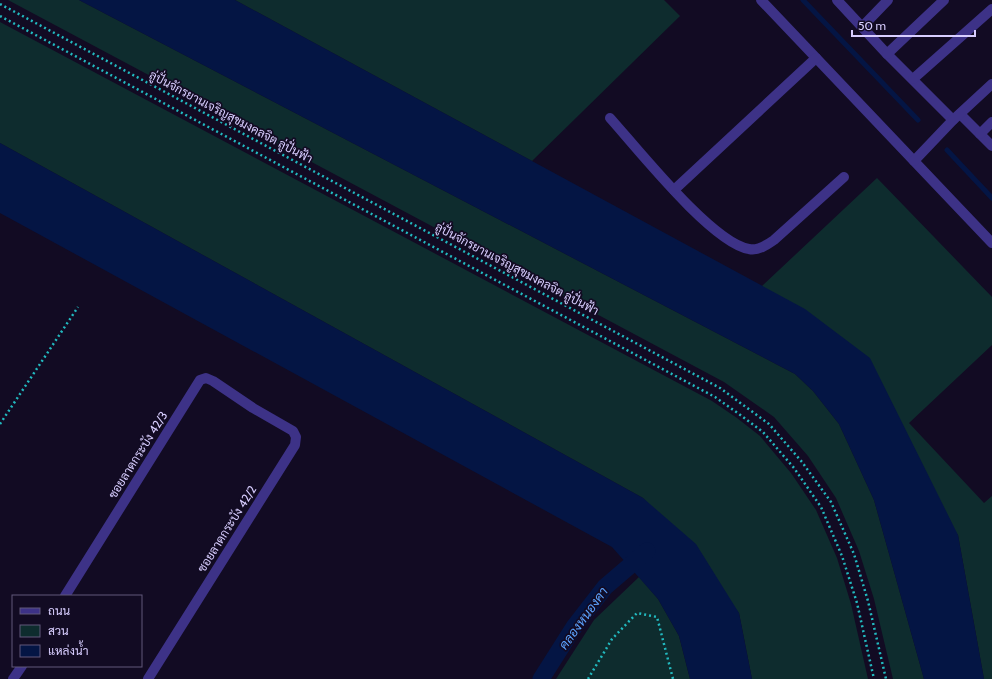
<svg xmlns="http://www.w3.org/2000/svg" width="992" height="679" viewBox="0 0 992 679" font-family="Cabin,Sarabun,sans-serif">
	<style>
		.green { fill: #0e2c2e }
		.water { fill: #041544 }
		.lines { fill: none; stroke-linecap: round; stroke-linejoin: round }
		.stream { stroke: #041544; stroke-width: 5 }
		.canal { stroke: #041544; stroke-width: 17 }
		.path { stroke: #22b9bf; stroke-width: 2.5; stroke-dasharray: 2 3; stroke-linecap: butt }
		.minor { stroke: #3d3287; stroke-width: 10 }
		.labels { text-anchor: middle; stroke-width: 3.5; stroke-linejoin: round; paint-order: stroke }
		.street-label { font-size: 12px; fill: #d8ceff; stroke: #120b23 }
		.water-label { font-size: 13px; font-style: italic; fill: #5ca3ff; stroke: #120b23 }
	</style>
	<rect width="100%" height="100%" fill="#120b23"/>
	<g class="green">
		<path d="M8,0H79L795,374L813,391L839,424L874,500L924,679H893L874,599L859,551L836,498L808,456L774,417L724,382Z"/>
		<path d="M235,0H664L680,16L532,161Z"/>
		<path d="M0,22L712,401L737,418L760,436L791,473L816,510L837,558L851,604L868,679H752L739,613L643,498L0,143Z"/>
		<path d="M877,178L992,297V345L909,423L984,503L992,496V679H984L958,535L762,286Z"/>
		<path d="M639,577L658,599L679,636L690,679H556L594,620Z"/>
	</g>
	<g class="water">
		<path d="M79,0H235L805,309L870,358L958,535L984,679H924L874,500L839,424L813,391L795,374Z"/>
		<path d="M0,143L643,498L696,544L739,613L752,679H690L679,636L658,599L612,547L0,213Z"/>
	</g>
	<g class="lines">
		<g class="stream">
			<path d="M803,0L918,120"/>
			<path d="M947,150L992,198"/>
		</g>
		<path class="canal" d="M541,679L574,627L605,587L647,551"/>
		<g class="path">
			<path d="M0,4L720,388L769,424L802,462L831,502L854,554L868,601L886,679"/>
			<path d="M0,16L715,397L739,414L763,432L794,468L821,507L842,556L857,603L874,679"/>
			<path d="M0,424L78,307"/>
			<path d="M588,679L612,639L637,613L657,617L673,679"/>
		</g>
		<g class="minor">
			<path d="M761,0L992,243"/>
			<path d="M837,0L887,54L953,120"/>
			<path d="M862,27L888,0"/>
			<path d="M887,54L944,0"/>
			<path d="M913,79L992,9"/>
			<path d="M960,114L992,146"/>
			<path d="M610,118C637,148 712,243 749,249C758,251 767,245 774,240L844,177"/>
			<path d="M980,134L992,122"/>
			<path d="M914,161L953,120L992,84"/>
			<path d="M674,190L816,58"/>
			<path d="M65,596L200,380L206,378L213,381L253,408L293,431L296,437L295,445L148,679"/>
			<path d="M13,679L22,666"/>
		</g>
	</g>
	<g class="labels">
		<g class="street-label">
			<text transform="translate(231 117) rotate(28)" y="4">ลู่ปั่นจักรยานเจริญสุขมงคลจิต ลู่ปั่นฟ้า</text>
			<text transform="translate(517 269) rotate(28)" y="4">ลู่ปั่นจักรยานเจริญสุขมงคลจิต ลู่ปั่นฟ้า</text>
			<text transform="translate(138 455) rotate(-58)" y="4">ซอยลาดกระบัง 42/3</text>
			<text transform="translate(227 529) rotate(-58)" y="4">ซอยลาดกระบัง 42/2</text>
		</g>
		<g class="water-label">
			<text transform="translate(583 618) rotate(-54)" y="5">คลองหนองคา</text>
		</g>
	</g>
	<rect x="12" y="595" width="130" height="72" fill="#120b23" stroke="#61597b"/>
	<rect x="20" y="608" width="20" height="6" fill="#3d3287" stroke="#61597b"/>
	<text x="48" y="615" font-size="12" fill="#d8ceff">ถนน</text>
	<rect x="20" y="625" width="20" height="12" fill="#0e2c2e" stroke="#61597b"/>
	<text x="48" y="635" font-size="12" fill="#d8ceff">สวน</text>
	<rect x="20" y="645" width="20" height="12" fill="#041544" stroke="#61597b"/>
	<text x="48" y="655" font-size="12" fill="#d8ceff">แหล่งน้ำ</text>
	<path d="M852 30v6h123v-6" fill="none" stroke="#d8ceff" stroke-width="2"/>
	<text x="858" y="30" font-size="12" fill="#d8ceff" stroke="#120b23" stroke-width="3" paint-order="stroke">50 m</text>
</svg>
